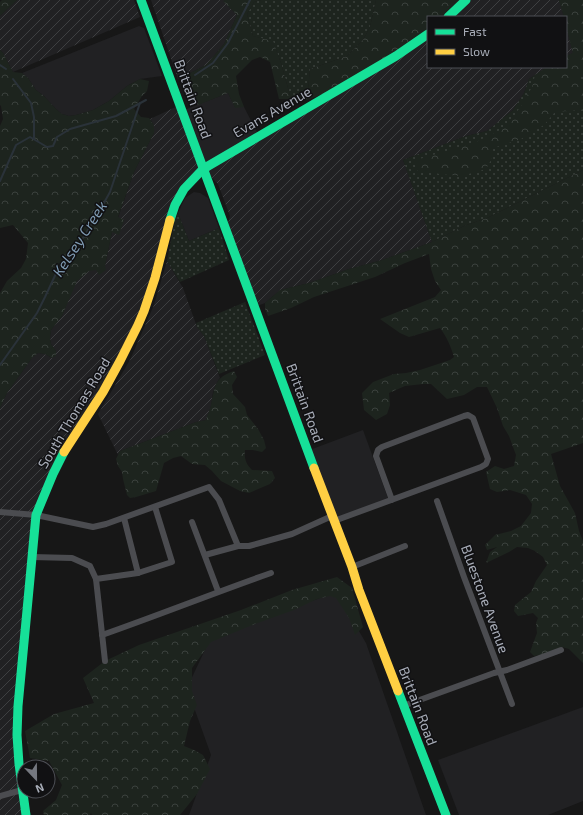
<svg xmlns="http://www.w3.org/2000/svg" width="583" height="815" viewBox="0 0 583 815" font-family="'Exo 2',sans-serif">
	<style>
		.built { fill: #212123 }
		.industrial { fill: url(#industrial-furrows) }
		.grass { fill: url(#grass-dots) }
		.forest { fill: url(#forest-crowns) }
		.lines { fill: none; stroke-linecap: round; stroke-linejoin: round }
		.stream { stroke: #2a3239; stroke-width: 2 }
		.street { stroke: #4b4c50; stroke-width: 6 }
		.fast { stroke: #16e098; stroke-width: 9 }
		.slow { stroke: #ffcf43; stroke-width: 9 }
		.labels { text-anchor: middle; stroke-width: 3; stroke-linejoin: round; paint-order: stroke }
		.street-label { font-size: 14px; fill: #a8adb8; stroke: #111113 }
		.water-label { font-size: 15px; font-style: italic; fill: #7f9bb3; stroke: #111113 }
	</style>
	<defs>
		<pattern id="industrial-furrows" width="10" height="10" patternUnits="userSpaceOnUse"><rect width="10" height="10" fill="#212123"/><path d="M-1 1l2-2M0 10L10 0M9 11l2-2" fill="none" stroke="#3e3f41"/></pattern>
		<pattern id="grass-dots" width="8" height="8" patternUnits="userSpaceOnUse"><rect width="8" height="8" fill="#1d241e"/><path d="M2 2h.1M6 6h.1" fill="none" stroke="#3b413d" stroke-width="1.8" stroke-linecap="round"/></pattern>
		<pattern id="forest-crowns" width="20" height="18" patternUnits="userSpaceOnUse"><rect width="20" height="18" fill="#1d241e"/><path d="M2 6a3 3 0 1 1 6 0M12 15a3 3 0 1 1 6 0" fill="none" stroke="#3b413d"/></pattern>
	</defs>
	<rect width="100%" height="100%" fill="#171717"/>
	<g class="built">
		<path d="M139,26L144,28L162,76L140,79L127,86L109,101L93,110L76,115L69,116L62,114L56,109L44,96L36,90L28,78L22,73Z"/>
		<path d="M228,93L235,107H244L258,134L205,165L184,110Z"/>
		<path d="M194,192L200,193L208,198L219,228L189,241L178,213L185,198Z"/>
		<path d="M363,430L389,501L334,521L307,451Z"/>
		<path d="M336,592L366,643L426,815H189L211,755L187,688L210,639Z"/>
		<path d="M583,707V801L548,815H459L438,760Z"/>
	</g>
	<g class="industrial">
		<path d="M17,0H134L140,17L13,72L3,53L0,50V16Z"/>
		<path d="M151,0H225L224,1L237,15L224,44L206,65L178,79Z"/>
		<path d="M466,0H559L564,17H448Z"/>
		<path d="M566,26L573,53L566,56Z"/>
		<path d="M428,34V67H547L529,79L524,93L513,110L487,131L466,136L403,160L432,242L382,260L349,269L309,283L280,290L265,303L254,307L226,230L230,216L218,184L203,169L177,193L144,311L63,454L36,515L18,706L26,815H0V408L7,393L32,358L38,353L45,354L52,358L56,351L51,344L50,338L51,330L62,316L80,270L105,266L112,232L118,218L134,172L154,133L153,123L150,119L180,105L203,168Z"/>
		<path d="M167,261L183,288L197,327L204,336L220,378L219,379L216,384L213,392L211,406L206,420L196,422L120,451L118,455L98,414L130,360L154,305Z"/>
	</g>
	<g class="grass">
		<path d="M261,0H376L370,27L363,40L347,56L310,69L307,100L291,99L281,63L273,42L253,36L247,14L254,2Z"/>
		<path d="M559,0H583V170L487,218L464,226L432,242L403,160L466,136L487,131L513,110L524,93L529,79L547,67H566V56L573,53L566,26V17H564Z"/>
		<path d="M178,213L189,241L219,228L229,260L180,282L167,261L175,220Z"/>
		<path d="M245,302L265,355L219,374L204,336L197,327L196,323Z"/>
	</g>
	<g class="forest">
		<path d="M2,0H17L0,16V2Z"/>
		<path d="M225,0H261L254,2L247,14L253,36L273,41L281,63L291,99H279L270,62L260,57L252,60L236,76L239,94L244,107L235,108L228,93L198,105L188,94L186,75L206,65L224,44L237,15L223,1Z"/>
		<path d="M376,0H460L443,17H428V29L412,39L390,56L323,94L307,100L310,69L347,56L363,40L370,27Z"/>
		<path d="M559,0H581L583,5V74L579,79L583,81V109L581,110L555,112L544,125L521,139L493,148L491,160L486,169L462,176L439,174L430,171L418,172L413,161L476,142L506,127L521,106L532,87L535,75L547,67H566V56L573,53L566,26V17H564Z"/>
		<path d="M0,50L3,53L13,72L22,73L28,78L36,90L44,96L56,109L62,114L69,116L76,115L93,110L109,101L127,86L140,79L149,81L147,91L142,96L134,109L141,117L149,118C153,123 155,126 154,133L134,172L118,217L124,220L119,235L112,232L105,266L106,270L99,275L96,270L89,271L77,281L62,316L51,330L50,338L51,344L56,351V356L52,358L45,354L38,353L32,358L7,393L0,408V293L7,281L21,268L26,259L28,243L13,225L0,228V126L3,119L1,106L0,105Z"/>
		<path d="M583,170V443L551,454L560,486L575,513L579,531L583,541V663L569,649L562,647L546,654L534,656L530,652L537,633L536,623L538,618L533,613L518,616L514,611L515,605L531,592L536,581L547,565L543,557L535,551L528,548L517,547L509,552L486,563L490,552L497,547L487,550L485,545L495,535L511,531L521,526L531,513L532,504L526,495L510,490L497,492L490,489L486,472L495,466L504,469L514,466L516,455L509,436L503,426L497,408L487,387H477L464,395L447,399L431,384H423L405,386L389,393L390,405L387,414L376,420L364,410L362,393L373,382L394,374L406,373L420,370L450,360L454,357C451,347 447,337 440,328L409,337L400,333L380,319L435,297L441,290L435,281L431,269L429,254L405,263L375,277L314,297L291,308L268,316L265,309V303L280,290L309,283L349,269L382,260L432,242L464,226L487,218Z"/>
		<path d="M234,371L237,377L232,385L233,394L245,407L247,415L258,429L264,440L266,448L262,452L253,450H245C244,459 246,464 252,470L272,471L275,478L270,484L249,493L240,491L221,481L212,471L205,465L192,464L181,456L173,458L164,463L156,491L136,497L130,498L127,495L123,479L122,472L118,466L116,459L120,451L196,422L206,420C207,415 210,410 211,405C215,386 214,378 234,371Z"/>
		<path d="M337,577L352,588L363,627L355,635L349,618L336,598L330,596L317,599L294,610L255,624L211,642L192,668V691L197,705L190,721L184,746L194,750L203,755L210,769L197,794L180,815H92L91,813L90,815H44L43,811L56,800L62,785L49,761L30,758L25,731L54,714L94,703L83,678L105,661L139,645L241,610L292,590Z"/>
	</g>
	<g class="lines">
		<g class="stream">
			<path d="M0,65L6,69"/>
			<path d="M195,75L213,63L228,43L250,0"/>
			<path d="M13,79L31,103L34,117V139"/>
			<path d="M0,181L16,145L30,137L47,147L53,146L57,137L70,129L116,116L146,100"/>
			<path d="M0,365L37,313L45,297L60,265L72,256L100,210L110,192L140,103"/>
		</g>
		<g class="street">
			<path d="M437,501L464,577L512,704"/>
			<path d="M0,512L36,515L93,527L106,524L209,487L219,500L238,546"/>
			<path d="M124,518L138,573"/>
			<path d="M334,521L481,467L486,464L488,459L473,418L468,415L464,416L382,447L378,450L376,456L392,500"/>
			<path d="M192,522L218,591"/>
			<path d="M205,555L238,546H249L292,534L332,516"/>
			<path d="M32,557L72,558L90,566L96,579L105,661"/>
			<path d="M352,567L405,546"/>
			<path d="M96,579L138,573L172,562L155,507"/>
			<path d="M102,635C159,615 214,593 271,573"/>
			<path d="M403,706L494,673L507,670L561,650"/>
			<path d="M0,796L22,790"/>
		</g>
		<g class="fast">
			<path d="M141,0L314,468"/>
			<path d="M448,17L466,0"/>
			<path d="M170,220L175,205L184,189L203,169L396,56L428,34"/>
			<path d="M398,691L446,815"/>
			<path d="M26,815L19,764L17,735L18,706L36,515L53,474L64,452"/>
		</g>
		<g class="slow">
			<path d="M64,452L103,392L120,361L138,325L144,311L155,278L170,220"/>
			<path d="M314,468L352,567L359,590L398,691"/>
		</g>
	</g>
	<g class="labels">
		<g class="street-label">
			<text transform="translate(193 99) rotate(70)" y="5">Brittain Road</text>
			<text transform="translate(272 112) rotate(-30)" y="5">Evans Avenue</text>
			<text transform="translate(305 403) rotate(70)" y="5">Brittain Road</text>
			<text transform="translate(74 413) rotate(-59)" y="5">South Thomas Road</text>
			<text transform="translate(485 599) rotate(70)" y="5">Bluestone Avenue</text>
			<text transform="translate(418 706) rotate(69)" y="5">Brittain Road</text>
		</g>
		<g class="water-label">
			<text transform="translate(80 239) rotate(-57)" y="5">Kelsey Creek</text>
		</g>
	</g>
	<rect x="427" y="16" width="140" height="52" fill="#111113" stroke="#4d4f55"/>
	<rect x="435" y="29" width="20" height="6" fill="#16e098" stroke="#4d4f55"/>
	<text x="463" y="36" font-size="12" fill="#a8adb8">Fast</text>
	<rect x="435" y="49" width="20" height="6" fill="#ffcf43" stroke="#4d4f55"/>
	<text x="463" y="56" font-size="12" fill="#a8adb8">Slow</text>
	<g transform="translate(36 779) rotate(158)"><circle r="19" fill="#111113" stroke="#4d4f55"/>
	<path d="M0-3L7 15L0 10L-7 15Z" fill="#757880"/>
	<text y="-6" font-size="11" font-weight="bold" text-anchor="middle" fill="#a8adb8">N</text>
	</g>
</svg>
